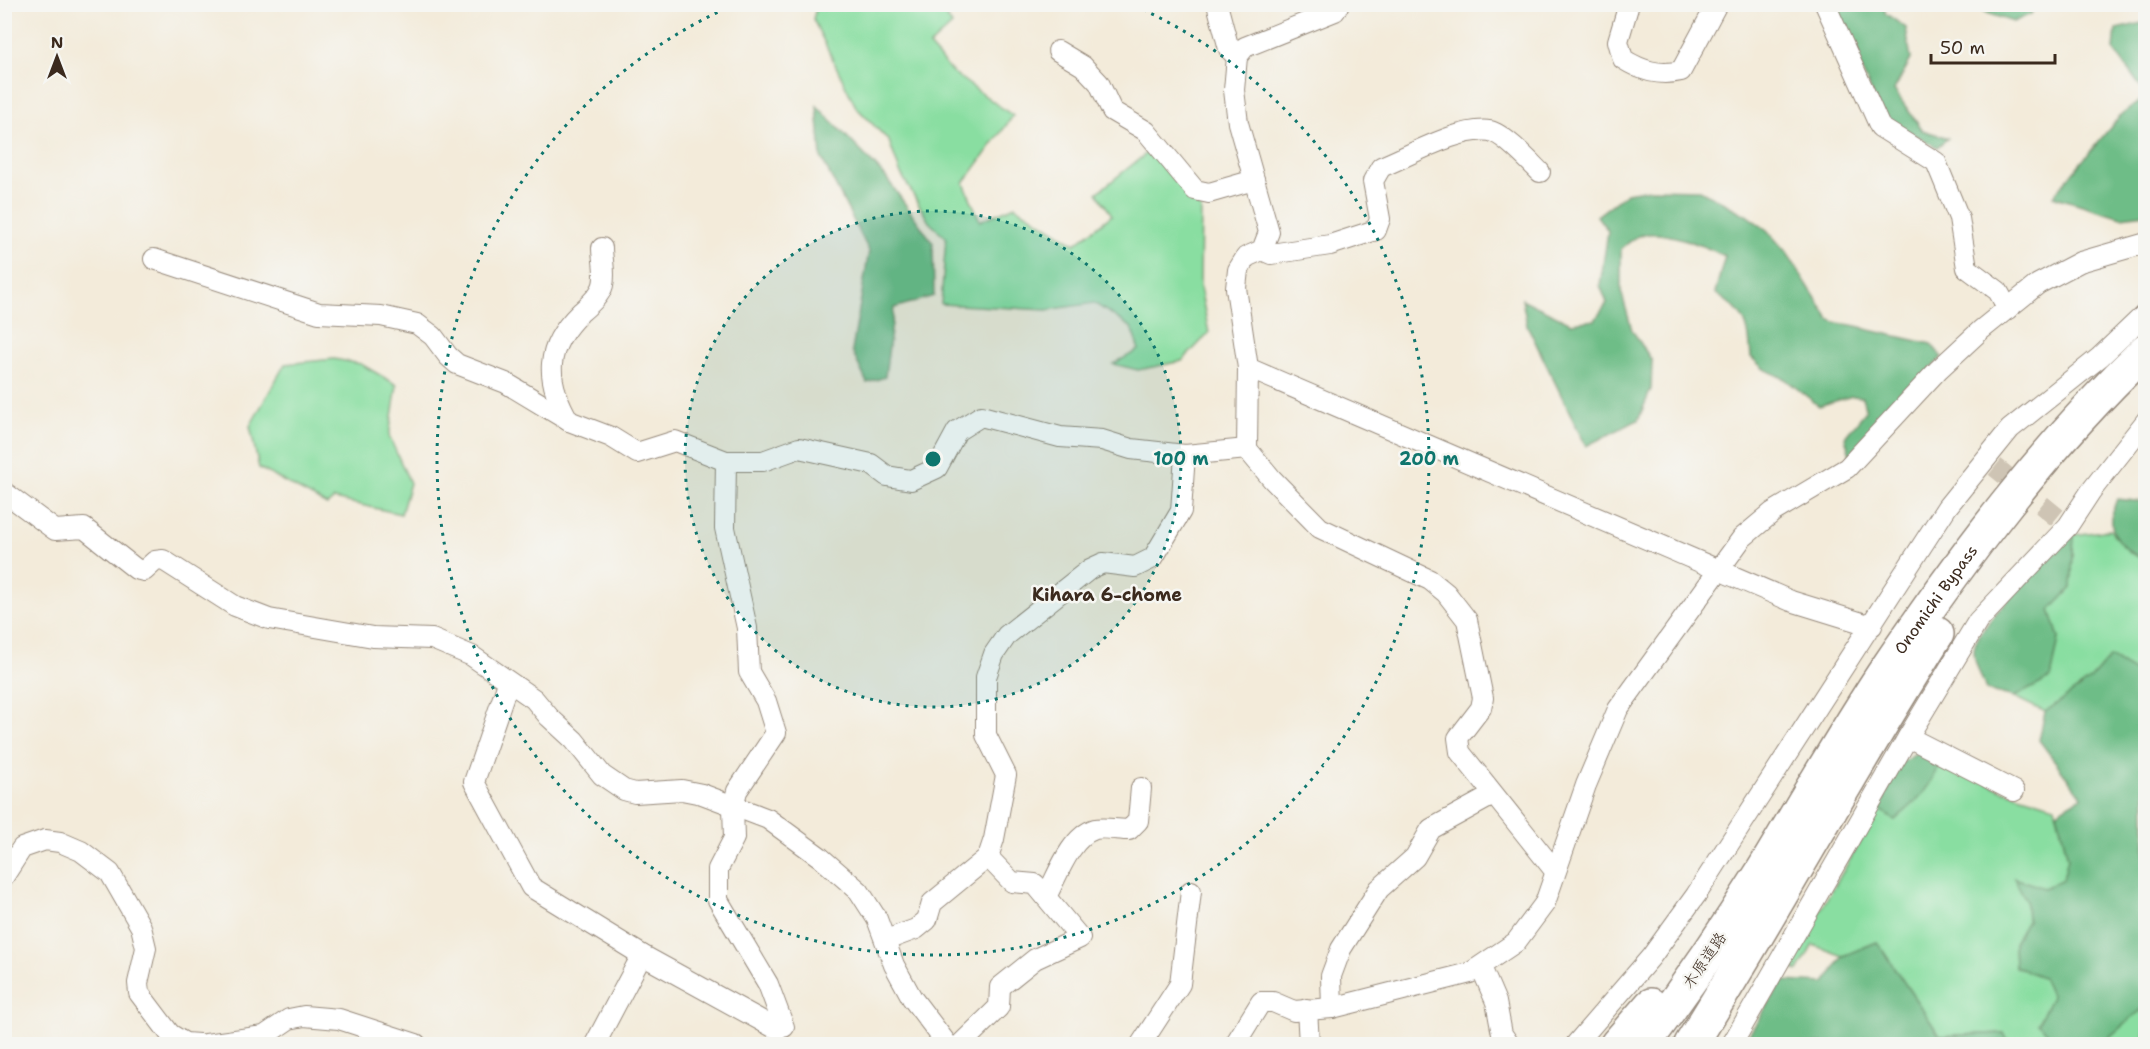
<svg xmlns="http://www.w3.org/2000/svg" width="2150" height="1049" viewBox="0 0 2150 1049" font-family="'Shantell Sans','Klee One',sans-serif">
	<style>
		.green { fill: #89dea1; stroke: #628460; stroke-width: 1.5 }
		.forest { fill: #6ebd87; stroke: #547452; stroke-width: 1.5 }
		.lines { fill: none; stroke-linecap: round; stroke-linejoin: round }
		.minor-tunnel { stroke: #cec4b4; stroke-width: 20; stroke-dasharray: 20 10; stroke-linecap: butt }
		.minor-casing { stroke: #978a7c; stroke-width: 22 }
		.motorway-casing { stroke: #978a7c; stroke-width: 36 }
		.minor { stroke: #fff; stroke-width: 20 }
		.motorway { stroke: #fff; stroke-width: 33 }
		.ring { fill: none; stroke: #0f766e; stroke-width: 3; stroke-dasharray: 3 6 }
		.labels { text-anchor: middle; stroke-width: 5; stroke-linejoin: round; paint-order: stroke }
		.street-label { font-size: 16px; fill: #3b2a1e; stroke: #f6f6f2 }
		.neighbourhood-label { font-size: 18px; font-weight: bold; fill: #3b2a1e; stroke: #f6f6f2 }
		.centre { fill: #0f766e; stroke: #f6f6f2; stroke-width: 3 }
		.ring-label { font-size: 18px; text-anchor: middle; font-weight: bold; fill: #0f766e; stroke: #f6f6f2; stroke-width: 5; stroke-linejoin: round; paint-order: stroke }
	</style>
	<rect width="100%" height="100%" fill="#f6f6f2"/>
	<filter id="ink" filterUnits="userSpaceOnUse"><feTurbulence type="fractalNoise" baseFrequency=".0167" numOctaves="2"/><feDisplacementMap in="SourceGraphic" scale="12" xChannelSelector="R" yChannelSelector="G"/><feConvolveMatrix kernelMatrix="1 2 1 2 8 2 1 2 1" color-interpolation-filters="sRGB"/></filter>
	<filter id="wash" filterUnits="userSpaceOnUse"><feTurbulence type="fractalNoise" baseFrequency=".008" numOctaves="4" result="noise"/><feDisplacementMap in="SourceGraphic" scale="24" xChannelSelector="R" yChannelSelector="G"/><feGaussianBlur stdDeviation="1.35" result="paint"/><feColorMatrix in="noise" values="0 0 0 0 0 0 0 0 0 0 0 0 0 0 0 0 0 1.4 0 .05"/><feComposite in="paint" operator="in"/></filter>
	<g filter="url(#wash)">
		<rect width="100%" height="100%" fill="#f3ebda"/>
		<g class="green">
			<path d="M817,5H939L952,25L929,46L952,72L1013,116L964,183L980,221L1015,206L1075,244L1112,215L1097,193L1152,149L1201,202L1200,287L1209,333L1182,361L1138,370L1113,364L1139,350L1131,327L1094,303L1047,310L941,304L946,238L929,222L900,172L889,141L856,107L813,19Z"/>
			<path d="M334,359L361,364L397,385L389,436L410,483L401,514L334,499L327,505L259,468L250,426L285,364Z"/>
			<path d="M2110,530L2130,553L2145,560V701L2134,673L2110,657L2089,681L2045,712L2014,697L2051,678L2059,638L2050,610L2071,588L2074,535Z"/>
			<path d="M1942,756L1999,789L2055,806L2068,858L2063,879L2026,900L2027,922L2014,943L2015,967L2043,977L2052,997L2038,1023L2058,1044H2009L2004,1033L1940,1036L1877,942L1843,956L1813,945L1798,971L1787,966L1880,809L1895,820Z"/>
			<path d="M2141,1010L2145,1017V1044H2101Z"/>
		</g>
		<g class="forest">
			<path d="M1832,5H1885V13L1906,28L1911,59L1894,90L1922,130L1948,138L1937,147L1883,117Z"/>
			<path d="M1982,5V4L2035,5L2031,14L2013,22L1983,12Z"/>
			<path d="M2142,23L2145,27V93L2114,50L2116,29Z"/>
			<path d="M2145,97V214L2121,217L2053,196L2120,116Z"/>
			<path d="M817,106L885,176L933,243L934,296L894,308L885,377L867,383L852,351L869,251L821,157Z"/>
			<path d="M1650,189L1700,190L1746,215L1767,230L1787,253L1829,319C1841,327 1853,322 1865,329L1931,344L1942,357L1850,455L1845,437L1866,411L1862,397L1852,396L1819,406L1785,379L1764,369L1751,357C1748,319 1745,314 1715,293L1725,256C1704,246 1665,229 1641,235C1634,237 1626,245 1621,249V291L1632,330L1652,361L1651,389L1638,420L1586,446L1527,325L1522,299L1571,323L1595,320L1607,303L1600,285L1608,231L1597,216L1627,193Z"/>
			<path d="M2117,499L2145,502V560C2116,546 2104,530 2117,499Z"/>
			<path d="M2074,535L2071,588L2050,610L2059,638L2051,678L2014,697L1986,690C1982,677 1971,658 1975,645C1984,617 2051,558 2074,535Z"/>
			<path d="M2110,657L2135,672L2145,701V1003L2141,1010L2101,1044H2058L2038,1023L2052,997L2043,977L2015,967L2014,943L2027,921L2026,900L2014,878L2044,888L2063,879L2068,858L2057,812L2082,797L2039,740L2045,712L2089,681Z"/>
			<path d="M1919,752L1942,756C1931,788 1920,799 1895,820L1880,809L1899,764Z"/>
			<path d="M1877,942L1940,1036L2004,1033L2009,1044H1743L1783,981L1825,983L1843,956Z"/>
		</g>
	</g>
	<g filter="url(#ink)">
		<g class="lines">
			<path class="minor-tunnel" d="M1995,467L2059,519"/>
			<defs>
				<g id="minor">
					<path d="M1217,4L1229,49L1237,57"/>
					<path d="M1339,4L1335,11L1245,47L1237,57L1234,90L1238,123L1269,232L1262,250L1246,257L1238,270L1236,288L1248,368L1247,449L1272,479L1320,528L1430,580L1446,593L1467,620L1483,698L1481,708L1458,738L1460,752L1555,871"/>
					<path d="M1629,4L1618,41L1623,59C1642,71 1659,76 1681,71L1717,4"/>
					<path d="M1825,4L1880,127L1936,162L1959,218L1967,268L1998,291L2008,309"/>
					<path d="M1058,51L1083,66L1099,83L1112,111L1146,131L1195,190L1209,193L1254,180"/>
					<path d="M1262,250L1271,254L1330,245L1376,230L1380,219L1373,181L1381,167C1409,156 1461,126 1490,131C1504,134 1530,162 1540,172"/>
					<path d="M154,259L319,313L381,316L417,324L433,336L448,356L457,364L506,383L569,421L611,437L637,453L675,441L726,461H763L799,448L871,464L887,476L911,480L937,468L957,431L981,416L1060,437L1102,440L1131,449L1185,455L1247,449"/>
					<path d="M1248,368L1791,601L1872,626"/>
					<path d="M569,421C544,378 545,347 580,313C589,305 600,296 603,285C606,274 602,258 602,248"/>
					<path d="M4,492L55,530L84,528L136,569L144,571L155,561L163,560L235,606L269,619L373,637L432,639L472,656L534,699L549,717L574,740L602,775L624,790L635,793L682,790L702,794L768,819L820,857L859,891L877,919L894,965L912,998L947,1044"/>
					<path d="M508,683L474,782L531,887L642,955L773,1027H784L768,984L718,900V869L734,838L733,807L737,791L776,733L766,701L749,672L747,628L725,528L726,461"/>
					<path d="M1908,737L2014,791"/>
					<path d="M4,876L22,848L45,840L60,842L81,851L110,873L141,927L146,948L138,983L139,993L170,1034L185,1043L199,1044"/>
					<path d="M1046,897C1057,877 1070,837 1095,829C1104,827 1119,830 1129,830L1138,821L1141,788"/>
					<path d="M886,940L916,929L927,920L932,903L988,857L994,839L1006,775L986,735V677L994,654L1007,635L1090,569L1103,563L1135,567L1153,558L1181,511L1185,455"/>
					<path d="M1481,967L1496,1002L1502,1034L1509,1044"/>
					<path d="M1332,1008L1331,976L1341,949L1379,889L1415,857L1431,829L1493,795"/>
					<path d="M1307,1009L1309,1044"/>
					<path d="M206,1044L264,1036L289,1019L304,1016L339,1019L416,1044"/>
					<path d="M595,1044L642,955"/>
					<path d="M961,1044L999,1007L1000,987L1035,959L1080,938L1035,884L1012,882L988,857"/>
					<path d="M1141,1044L1180,984L1191,891"/>
					<path d="M1235,1044L1261,1002H1273L1294,1011L1332,1008L1470,973L1516,942L1545,903L1586,785L1618,709L1742,538L1773,512L1847,468L1938,370L1981,330L2038,284L2080,262L2146,243"/>
					<path d="M1576,1044L1651,957L1696,895L1947,507L2010,429L2100,357L2146,313"/>
					<path d="M1732,1044L1908,737L1978,621L2068,526L2091,491L2146,421"/>
				</g>
				<g id="motorway">
					<path d="M1617,1044L1651,1005"/>
					<path id="s1" d="M1644,1044C1686,988 1725,931 1762,872C1802,806 1840,739 1883,674C1961,559 2045,446 2146,350"/>
					<path d="M1691,1044C1776,909 1851,769 1937,634"/>
				</g>
			</defs>
			<use href="#minor" class="minor-casing"/>
			<use href="#motorway" class="motorway-casing"/>
			<use href="#minor" class="minor"/>
			<use href="#motorway" class="motorway"/>
		</g>
	</g>
	<circle cx="933" cy="459" r="248" fill="#0f766e" fill-opacity=".12"/>
	<g class="ring">
		<circle cx="933" cy="459" r="248"/>
		<path d="M1135 6A496 496 0 1 1 731 6"/>
	</g>
	<g class="labels">
		<g class="street-label">
			<text dy="6" stroke="none"><textPath href="#s1" startOffset="532">Onomichi Bypass</textPath></text>
			<text transform="translate(1704 960) rotate(-56)" y="6">木原道路</text>
		</g>
		<g class="neighbourhood-label">
			<text x="1107" y="601">Kihara 6-chome</text>
		</g>
	</g>
	<circle cx="933" cy="459" r="9" class="centre"/>
	<g class="ring-label">
		<text x="1181" y="465">100 m</text>
		<text x="1429" y="465">200 m</text>
	</g>
	<rect width="2150" height="1049" fill="none" stroke="#f6f6f2" stroke-width="24"/>
	<g transform="translate(57 57)" stroke="#f6f6f2" stroke-width="4.5" paint-order="stroke">
	<path d="M0-4.5L10 22L0 15L-10 22Z" fill="#3b2a1e"/>
	<text y="-9" font-size="16" font-weight="bold" text-anchor="middle" fill="#3b2a1e">N</text>
	</g>
	<path d="M1931 54v9h124v-9" fill="none" stroke="#3b2a1e" stroke-width="3"/>
	<text x="1940" y="54" font-size="18" fill="#3b2a1e" stroke="#f6f6f2" stroke-width="4.5" paint-order="stroke">50 m</text>
</svg>
